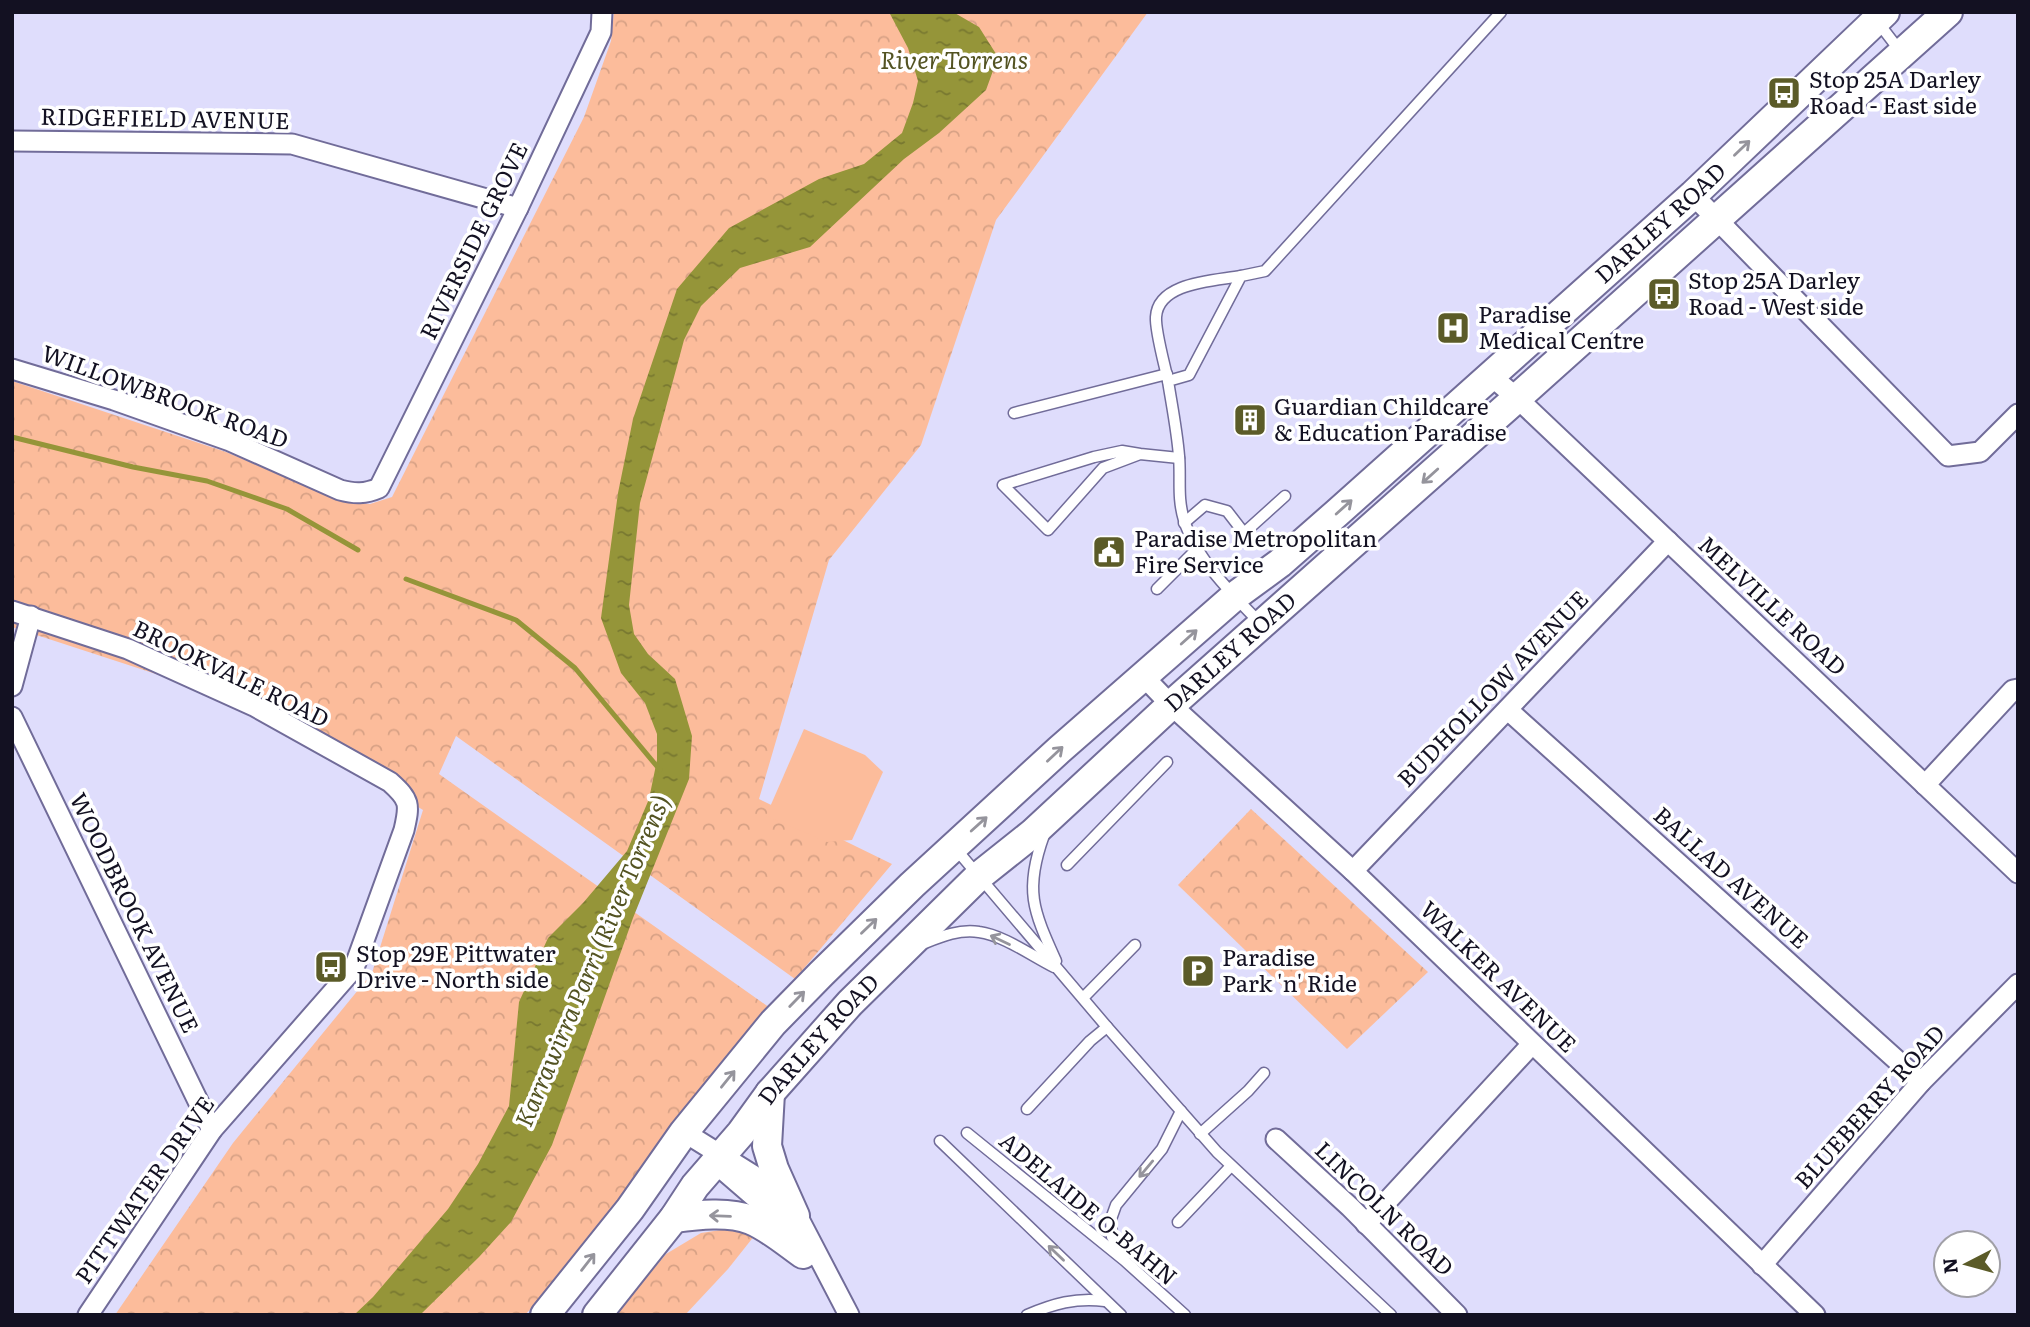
<svg xmlns="http://www.w3.org/2000/svg" width="2030" height="1327" viewBox="0 0 2030 1327" font-family="Literata,serif">
	<style>
		.forest { fill: url(#forest-crowns) }
		.pitch { fill: #fcbc9b }
		.water { fill: url(#water-ripples) }
		.lines { fill: none; stroke-linecap: round; stroke-linejoin: round }
		.stream { stroke: #959539; stroke-width: 5 }
		.lane-casing { stroke: #716c99; stroke-width: 13 }
		.street-casing { stroke: #716c99; stroke-width: 23 }
		.secondary-casing { stroke: #716c99; stroke-width: 32 }
		.lane { stroke: #fff; stroke-width: 10 }
		.street { stroke: #fff; stroke-width: 19 }
		.secondary { stroke: #fff; stroke-width: 28 }
		.oneway { stroke: #95949c }
		.labels { text-anchor: middle; stroke-width: 7; stroke-linejoin: round; paint-order: stroke }
		.poi-label { font-size: 23px; fill: #131122; stroke: #fff; text-anchor: start }
		.street-label { font-size: 23px; fill: #131122; stroke: #fff }
		.water-label { font-size: 24px; font-style: italic; fill: #535322; stroke: #fff }
	</style>
	<defs>
		<pattern id="forest-crowns" width="20" height="18" patternUnits="userSpaceOnUse" patternTransform="scale(1.75)"><rect width="20" height="18" fill="#fcbc9b"/><path d="M2 6a3 3 0 1 1 6 0M12 15a3 3 0 1 1 6 0" fill="none" stroke="#d7a185"/></pattern>
		<pattern id="water-ripples" width="26" height="14" patternUnits="userSpaceOnUse" patternTransform="scale(1.75)"><rect width="26" height="14" fill="#959539"/><path d="M2 4q2-2 4 0t4 0M15 11q2-2 4 0t4 0" fill="none" stroke="#787830"/></pattern>
	</defs>
	<rect width="100%" height="100%" fill="#dfddfc"/>
	<g class="forest">
		<path d="M614,12H1148L996,220L921,445L829,560L759,799L892,864L795,979L456,736L439,774L773,1010L655,1153L552,1285L525,1315H115L233,1143L372,973L423,810L254,706L12,627V381L226,452L343,502L370,504L392,497L584,117L611,41Z"/>
		<path d="M1251,809L1428,972L1347,1049L1178,885Z"/>
		<path d="M734,1228L755,1235L728,1269L685,1315H615L666,1254L701,1233Z"/>
	</g>
	<path class="pitch" d="M804,729L865,755L883,772L852,840L827,842L766,816Z"/>
	<path class="water" d="M889,12H953L979,27L998,57L986,90L939,133L904,159L810,247L740,268L701,306L684,340L640,503L629,605L634,634L648,654L675,679L692,736L689,779L633,918L552,1145L511,1222L479,1257L420,1315H354L373,1297L448,1209L478,1164L509,1106L519,1002L548,938L583,903L627,851L649,799L657,760V734L645,703L621,673L601,618L618,493L633,419L677,289L729,228L819,179L864,164L902,133L913,103L918,81L908,48Z"/>
	<g class="lines">
		<g class="stream">
			<path d="M12,437L133,467L207,481L287,509L358,550"/>
			<path d="M406,579L516,620L575,668L660,770"/>
		</g>
		<defs>
			<g id="lane">
				<path d="M1877,21L1900,51"/>
				<path d="M1168,381C1165,366 1155,331 1156,317C1158,282 1214,281 1241,276"/>
				<path d="M1014,413L1167,374"/>
				<path d="M1140,454L1122,451L1094,457L1003,485L1048,530L1103,468L1140,454L1179,458"/>
				<path d="M1184,523L1205,505L1227,511L1244,533L1285,496"/>
				<path d="M1157,589L1197,549"/>
				<path d="M1261,624C1233,595 1196,559 1184,520C1177,497 1181,479 1179,456C1177,431 1172,406 1168,381L1189,375L1241,276L1265,271L1501,12"/>
				<path d="M1044,835C1024,890 1033,910 1056,961"/>
				<path d="M955,848L1107,1027L1217,1152L1391,1315"/>
				<path d="M1067,865L1167,762"/>
				<path d="M925,943C942,936 960,929 979,932C1003,935 1032,956 1054,967"/>
				<path d="M1083,998L1135,945"/>
				<path d="M1027,1109L1090,1041L1107,1027"/>
				<path d="M967,1133L1124,1260L1185,1315"/>
				<path d="M1200,1134L1248,1091L1264,1073"/>
				<path d="M940,1141L1121,1315"/>
				<path d="M1178,1222L1231,1166"/>
				<path d="M1121,1254L1112,1237L1111,1219L1116,1205L1162,1149L1181,1111"/>
				<path d="M1027,1315C1053,1304 1076,1297 1105,1301"/>
			</g>
			<g id="street">
				<path d="M12,141L292,144L518,208"/>
				<path d="M1693,195L1948,456L1980,452L2018,414"/>
				<path d="M12,369L114,400L230,441L340,490C355,494 365,494 379,488L518,208L601,32L602,12"/>
				<path d="M1491,376L1517,398L2018,873"/>
				<path d="M12,611L128,649L254,706L390,782C410,800 410,804 404,830L354,968L212,1130L88,1315"/>
				<path d="M1144,677L1171,705L1353,871L1815,1315"/>
				<path d="M12,686L31,616"/>
				<path d="M1508,710L1921,1082"/>
				<path d="M12,717L212,1130"/>
				<path d="M1925,785L2013,690L2018,689"/>
				<path d="M1353,871L1668,541"/>
				<path d="M684,1132L753,1175L786,1205L800,1221L849,1315"/>
				<path d="M1276,1139L1350,1207L1457,1315"/>
				<path d="M715,1163L766,1207L788,1235"/>
				<path d="M1366,1224L1532,1044"/>
				<path d="M1762,1265L1921,1082L2018,984"/>
			</g>
			<g id="secondary">
				<path d="M770,1093L767,1146L774,1169L795,1216"/>
				<path d="M674,1218C697,1215 729,1211 751,1220C770,1228 786,1242 803,1254"/>
				<path id="s1" d="M545,1315L630,1209L684,1132L773,1023L821,974L912,885L1059,750L1235,596L1280,563L1337,513L1693,195L1885,12"/>
				<path id="s2" d="M597,1315L674,1218L695,1186L741,1133L770,1093L850,1003L979,876L1033,833L1171,705L1517,398L1948,12"/>
			</g>
		</defs>
		<use href="#lane" class="lane-casing"/>
		<use href="#street" class="street-casing"/>
		<use href="#secondary" class="secondary-casing"/>
		<use href="#lane" class="lane"/>
		<use href="#street" class="street"/>
		<use href="#secondary" class="secondary"/>
	</g>
	<defs><path id="oneway-shaft" d="M-6 0H5M1.5-3L5.5 0L1.5 3" fill="none" stroke-width="1.6" stroke-linecap="round" stroke-linejoin="round" transform="scale(1.75)"/></defs>
	<g class="oneway">
		<use href="#oneway-shaft" transform="translate(1742 148) rotate(-44)"/>
		<use href="#oneway-shaft" transform="translate(1430 476) rotate(138)"/>
		<use href="#oneway-shaft" transform="translate(1344 507) rotate(-42)"/>
		<use href="#oneway-shaft" transform="translate(1189 637) rotate(-42)"/>
		<use href="#oneway-shaft" transform="translate(1055 754) rotate(-43)"/>
		<use href="#oneway-shaft" transform="translate(979 824) rotate(-42)"/>
		<use href="#oneway-shaft" transform="translate(869 926) rotate(-44)"/>
		<use href="#oneway-shaft" transform="translate(1000 940) rotate(-155)"/>
		<use href="#oneway-shaft" transform="translate(797 999) rotate(-46)"/>
		<use href="#oneway-shaft" transform="translate(728 1079) rotate(-51)"/>
		<use href="#oneway-shaft" transform="translate(1146 1169) rotate(130)"/>
		<use href="#oneway-shaft" transform="translate(720 1216) rotate(-178)"/>
		<use href="#oneway-shaft" transform="translate(1056 1253) rotate(-136)"/>
		<use href="#oneway-shaft" transform="translate(588 1262) rotate(-52)"/>
	</g>
	<defs>
		<symbol id="bus-square" viewBox="-11 -11 22 22"><rect x="-9" y="-9" width="18" height="18" rx="4" fill="#5b5b28" stroke="#fff"/><path d="M-5-6H5V4H4V6H2V4H-2V6H-4V4H-5ZM-3.5-4V0h7V-4ZM-3.5 1.2v1.5H-2V1.2ZM2 1.2v1.5H3.5V1.2Z" fill="#fff"/></symbol>
		<symbol id="hospital-square" viewBox="-11 -11 22 22"><rect x="-9" y="-9" width="18" height="18" rx="4" fill="#5b5b28" stroke="#fff"/><path d="M-5-5h3v3.5h4V-5h3V5h-3V1.5h-4V5h-3Z" fill="#fff"/></symbol>
		<symbol id="building-square" viewBox="-11 -11 22 22"><rect x="-9" y="-9" width="18" height="18" rx="4" fill="#5b5b28" stroke="#fff"/><path d="M-4-6H4V6H1V3H-1V6H-4ZM-2.5-4.3h1.7v1.8h-1.7ZM.8-4.3h1.7v1.8H.8ZM-2.5-1h1.7V.8h-1.7ZM.8-1h1.7V.8H.8Z" fill="#fff"/></symbol>
		<symbol id="civic-square" viewBox="-11 -11 22 22"><rect x="-9" y="-9" width="18" height="18" rx="4" fill="#5b5b28" stroke="#fff"/><path d="M-.6-6.5H3V-4.5H.6V-3L4-1V1h2V6H-6V1h2V-1L-.6-3ZM-1.2 2.5V6h2.4V2.5Z" fill="#fff"/></symbol>
		<symbol id="parking-square" viewBox="-11 -11 22 22"><rect x="-9" y="-9" width="18" height="18" rx="4" fill="#5b5b28" stroke="#fff"/><path d="M-3.5-5.5H1a3.5 3.5 0 0 1 0 7H-1V5.5H-3.5ZM-1-3.4V-.6H.8a1.4 1.4 0 0 0 0-2.8Z" fill="#fff"/></symbol>
	</defs>
	<g fill-rule="evenodd">
		<use href="#bus-square" x="1765" y="74" width="38" height="38"/>
		<use href="#bus-square" x="1645" y="275" width="38" height="38"/>
		<use href="#hospital-square" x="1434" y="309" width="38" height="38"/>
		<use href="#building-square" x="1231" y="401" width="38" height="38"/>
		<use href="#civic-square" x="1090" y="533" width="38" height="38"/>
		<use href="#bus-square" x="312" y="948" width="38" height="38"/>
		<use href="#parking-square" x="1179" y="952" width="38" height="38"/>
	</g>
	<g class="labels">
		<g class="poi-label">
			<text x="1809" y="88">Stop 25A Darley<tspan x="1809" dy="26">Road - East side</tspan></text>
			<text x="1688" y="289">Stop 25A Darley<tspan x="1688" dy="26">Road - West side</tspan></text>
			<text x="1478" y="323">Paradise<tspan x="1478" dy="26">Medical Centre</tspan></text>
			<text x="1274" y="415">Guardian Childcare<tspan x="1274" dy="26">&amp; Education Paradise</tspan></text>
			<text x="1134" y="547">Paradise Metropolitan<tspan x="1134" dy="26">Fire Service</tspan></text>
			<text x="356" y="962">Stop 29E Pittwater<tspan x="356" dy="26">Drive - North side</tspan></text>
			<text x="1222" y="966">Paradise<tspan x="1222" dy="26">Park 'n' Ride</tspan></text>
		</g>
		<g class="street-label">
			<text transform="translate(165 119) rotate(1)" y="8">RIDGEFIELD AVENUE</text>
			<text dy="8" stroke="none"><textPath href="#s1" startOffset="1566">DARLEY ROAD</textPath></text>
			<text transform="translate(474 241) rotate(-64)" y="8">RIVERSIDE GROVE</text>
			<text transform="translate(165 397) rotate(20)" y="8">WILLOWBROOK ROAD</text>
			<text transform="translate(1772 606) rotate(43)" y="8">MELVILLE ROAD</text>
			<text dy="8" stroke="none"><textPath href="#s2" startOffset="920">DARLEY ROAD</textPath></text>
			<text transform="translate(231 674) rotate(26)" y="8">BROOKVALE ROAD</text>
			<text transform="translate(1493 689) rotate(-46)" y="8">BUDHOLLOW AVENUE</text>
			<text transform="translate(1731 878) rotate(42)" y="8">BALLAD AVENUE</text>
			<text transform="translate(134 913) rotate(64)" y="8">WOODBROOK AVENUE</text>
			<text transform="translate(1498 977) rotate(44)" y="8">WALKER AVENUE</text>
			<text dy="8" stroke="none"><textPath href="#s2" startOffset="354">DARLEY ROAD</textPath></text>
			<text transform="translate(1870 1107) rotate(-48)" y="8">BLUEBERRY ROAD</text>
			<text transform="translate(145 1190) rotate(-55)" y="8">PITTWATER DRIVE</text>
			<text transform="translate(1088 1209) rotate(40)" y="8">ADELAIDE O-BAHN</text>
			<text transform="translate(1384 1209) rotate(44)" y="8">LINCOLN ROAD</text>
		</g>
		<g class="water-label">
			<text x="954" y="69">River Torrens</text>
			<text transform="translate(593 961) rotate(-67)" y="8">Karrawirra Parri (River Torrens)</text>
		</g>
	</g>
	<rect width="2030" height="1327" fill="none" stroke="#131122" stroke-width="28"/>
	<g transform="translate(1967 1264) rotate(264)"><circle r="33" fill="#ffffff" stroke="#a1a0a7" stroke-width="2"/>
	<path d="M0-5L12 26L0 18L-12 26Z" fill="#5b5b28"/>
	<text y="-10" font-size="19" font-weight="bold" text-anchor="middle" fill="#131122">N</text>
	</g>
</svg>
